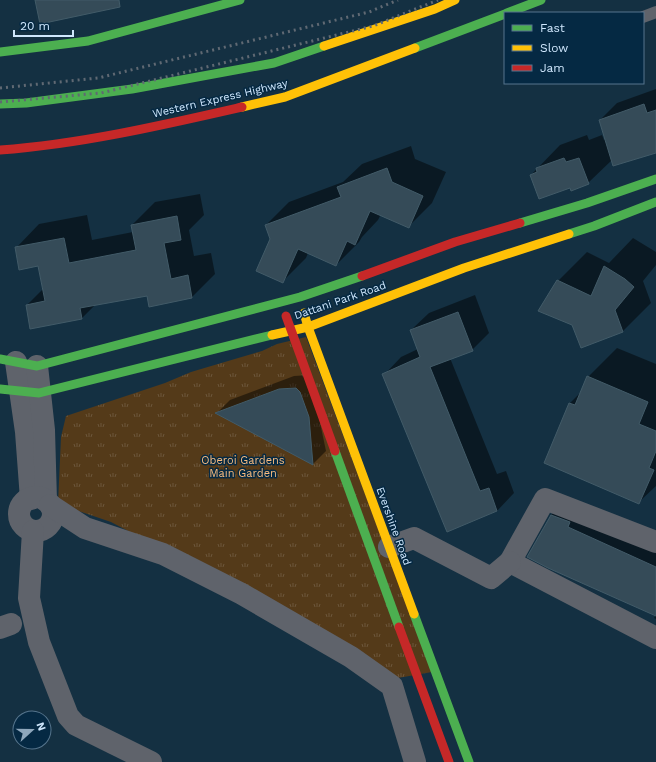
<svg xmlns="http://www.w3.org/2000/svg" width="656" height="762" viewBox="0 0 656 762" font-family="'Work Sans',sans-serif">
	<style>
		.grass { fill: url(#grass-tufts) }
		.shadow { fill: #0007 }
		.building { fill: #354b58; stroke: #425b68 }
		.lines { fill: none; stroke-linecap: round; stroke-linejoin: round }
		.lane { stroke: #5f636b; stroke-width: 12 }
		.street { stroke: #5f636b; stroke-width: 22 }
		.fast { stroke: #4caf50; stroke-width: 9 }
		.slow { stroke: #ffc107; stroke-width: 9 }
		.jam { stroke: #c62828; stroke-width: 9 }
		.rail { stroke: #606973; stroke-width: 3; stroke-dasharray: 2 4; stroke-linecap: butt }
		.labels { text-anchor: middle; stroke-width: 3; stroke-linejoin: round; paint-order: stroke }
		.street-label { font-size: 11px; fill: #cfe7fd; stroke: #052943 }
		.park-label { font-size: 11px; fill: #f9bc7f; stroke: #052943 }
	</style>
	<defs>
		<pattern id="grass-tufts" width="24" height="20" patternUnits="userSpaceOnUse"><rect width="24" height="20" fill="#543a19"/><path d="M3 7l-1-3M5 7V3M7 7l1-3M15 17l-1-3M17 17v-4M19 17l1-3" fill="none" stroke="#6c563b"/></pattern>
	</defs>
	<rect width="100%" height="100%" fill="#143042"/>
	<path class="grass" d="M306,337L432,672L398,678L151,543L111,522L58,504L61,437L66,416L165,383L191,372L262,351L277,344Z"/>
	<g class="shadow">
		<path d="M656,89V152L612,160L588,183L570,186L531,175L560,145L587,135L589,140L602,135L604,140L606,139L600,120L617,103Z"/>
		<path d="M411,146L415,159L446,172L432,203L408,227L381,214L378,220L362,237L359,242L336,265L308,253L306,258L282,282L266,225L289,202L343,182L362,164Z"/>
		<path d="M200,194L204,215L189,230L194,256L211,253L215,274L192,297L150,305L148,294L96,304L82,318L27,305L43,289L39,265L16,248L39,224L87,215L92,240L133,232L132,225L155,202Z"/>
		<path d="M633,238L656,252V265L643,281L651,303L622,332L558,281L587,252L609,263Z"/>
		<path d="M475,295L489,333L472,350L450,358L497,474L506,471L514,493L497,511L448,531L384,375L401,357L418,349L411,330L429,313Z"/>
		<path d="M617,348L656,364V486L639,502L545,462L570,403L581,392L588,377Z"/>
		<path d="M310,375L326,451L313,464L217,413L230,400L294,376Z"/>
		<path d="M569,498L656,542V619L654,618L656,615L551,515Z"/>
	</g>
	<g class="building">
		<path d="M35,0H119L120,7L40,24Z"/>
		<path d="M644,104L647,113L656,110V153L613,166L599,120Z"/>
		<path d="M564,158L566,162L579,158L589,184L571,191L570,188L539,199L530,175L537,172L536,168Z"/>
		<path d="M387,168L392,182L423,196L409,228L370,211L355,245L347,241L336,266L298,249L283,283L256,271L270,239L265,225L341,197L337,187Z"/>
		<path d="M177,216L181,240L164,243L171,279L188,275L192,298L149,307L147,296L80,308L82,319L30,329L26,305L45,301L38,266L19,270L15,247L64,238L69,263L136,250L131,225Z"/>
		<path d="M604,266L625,279L634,287L615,310L623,332L581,348L572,325L538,311L557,280L591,296Z"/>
		<path d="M458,312L473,351L430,367L480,491L489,488L497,511L447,532L382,374L420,357L410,330Z"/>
		<path d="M587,376L648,402L639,424L656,431V451L649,468L654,470L639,504L544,463L569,403L575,405Z"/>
		<path d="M296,388L300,392L309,417L313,465L215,413L279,389Z"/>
		<path d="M551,515L570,522L568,527L656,567V616L548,568L527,557Z"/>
	</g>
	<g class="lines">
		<path class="lane" d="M643,17L656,12"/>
		<g class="street">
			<path d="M16,362L26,432L31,499"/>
			<path d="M37,366L44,430L46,501"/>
			<circle cx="36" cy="514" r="17"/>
			<path d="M50,505L85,528L163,554L242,594L351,657L392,686L415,762"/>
			<path d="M33,531L29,598L39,642L68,716L76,725L151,762"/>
			<path d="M656,542L545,499L510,562L656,638"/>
			<path d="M389,547L414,538L491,578L510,562"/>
			<path d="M0,628L11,624"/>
		</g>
		<g class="fast">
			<path d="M507,13L541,0"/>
			<path d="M415,48L505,14"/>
			<path d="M0,52L88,41L240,0"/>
			<path d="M0,104L26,103L132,89L274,63L324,46"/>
			<path d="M520,223L587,203L656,179"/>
			<path d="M569,234L594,226L656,202"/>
			<path d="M0,359L37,366L300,297L362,276"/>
			<path d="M0,389L39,393L272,335"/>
			<path d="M335,451L399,627"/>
			<path d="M414,614L469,762"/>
		</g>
		<g class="slow">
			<path d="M324,46L435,9L455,0"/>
			<path d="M242,107L285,97L415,48"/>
			<path d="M304,313L308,327L414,614"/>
			<path d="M272,335L308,327L464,268L569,234"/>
		</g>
		<g class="jam">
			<path d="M0,150C81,144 163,125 242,107"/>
			<path d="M362,276L455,242L520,223"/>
			<path d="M286,316L335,451"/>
			<path d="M399,627L449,762"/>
		</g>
		<g class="rail">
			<path d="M0,88L98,78L369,12L398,0"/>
			<path d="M0,102L101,93L373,26L438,0"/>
		</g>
	</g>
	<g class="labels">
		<g class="street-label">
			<text transform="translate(220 98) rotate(-13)" y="4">Western Express Highway</text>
			<text transform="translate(340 300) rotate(-19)" y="4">Dattani Park Road</text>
			<text transform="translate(394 526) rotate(70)" y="4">Evershine Road</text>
		</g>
		<g class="park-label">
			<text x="243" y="464">Oberoi Gardens<tspan x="243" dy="13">Main Garden</tspan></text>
		</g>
	</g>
	<rect x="504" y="12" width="140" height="72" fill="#052943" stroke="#56758d"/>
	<rect x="512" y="25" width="20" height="6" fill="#4caf50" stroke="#56758d"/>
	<text x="540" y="32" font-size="12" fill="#cfe7fd">Fast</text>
	<rect x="512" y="45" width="20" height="6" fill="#ffc107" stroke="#56758d"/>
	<text x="540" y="52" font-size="12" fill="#cfe7fd">Slow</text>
	<rect x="512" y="65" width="20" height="6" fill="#c62828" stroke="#56758d"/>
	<text x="540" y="72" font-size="12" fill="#cfe7fd">Jam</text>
	<g transform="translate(32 730) rotate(69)"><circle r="19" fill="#052943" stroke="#56758d"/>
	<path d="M0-3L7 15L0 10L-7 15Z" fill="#8ea7bc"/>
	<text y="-6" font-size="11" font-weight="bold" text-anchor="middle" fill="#cfe7fd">N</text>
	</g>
	<path d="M14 30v6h59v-6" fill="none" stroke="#cfe7fd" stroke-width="2"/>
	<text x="20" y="30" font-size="12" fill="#cfe7fd" stroke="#052943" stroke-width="3" paint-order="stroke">20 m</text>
</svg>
